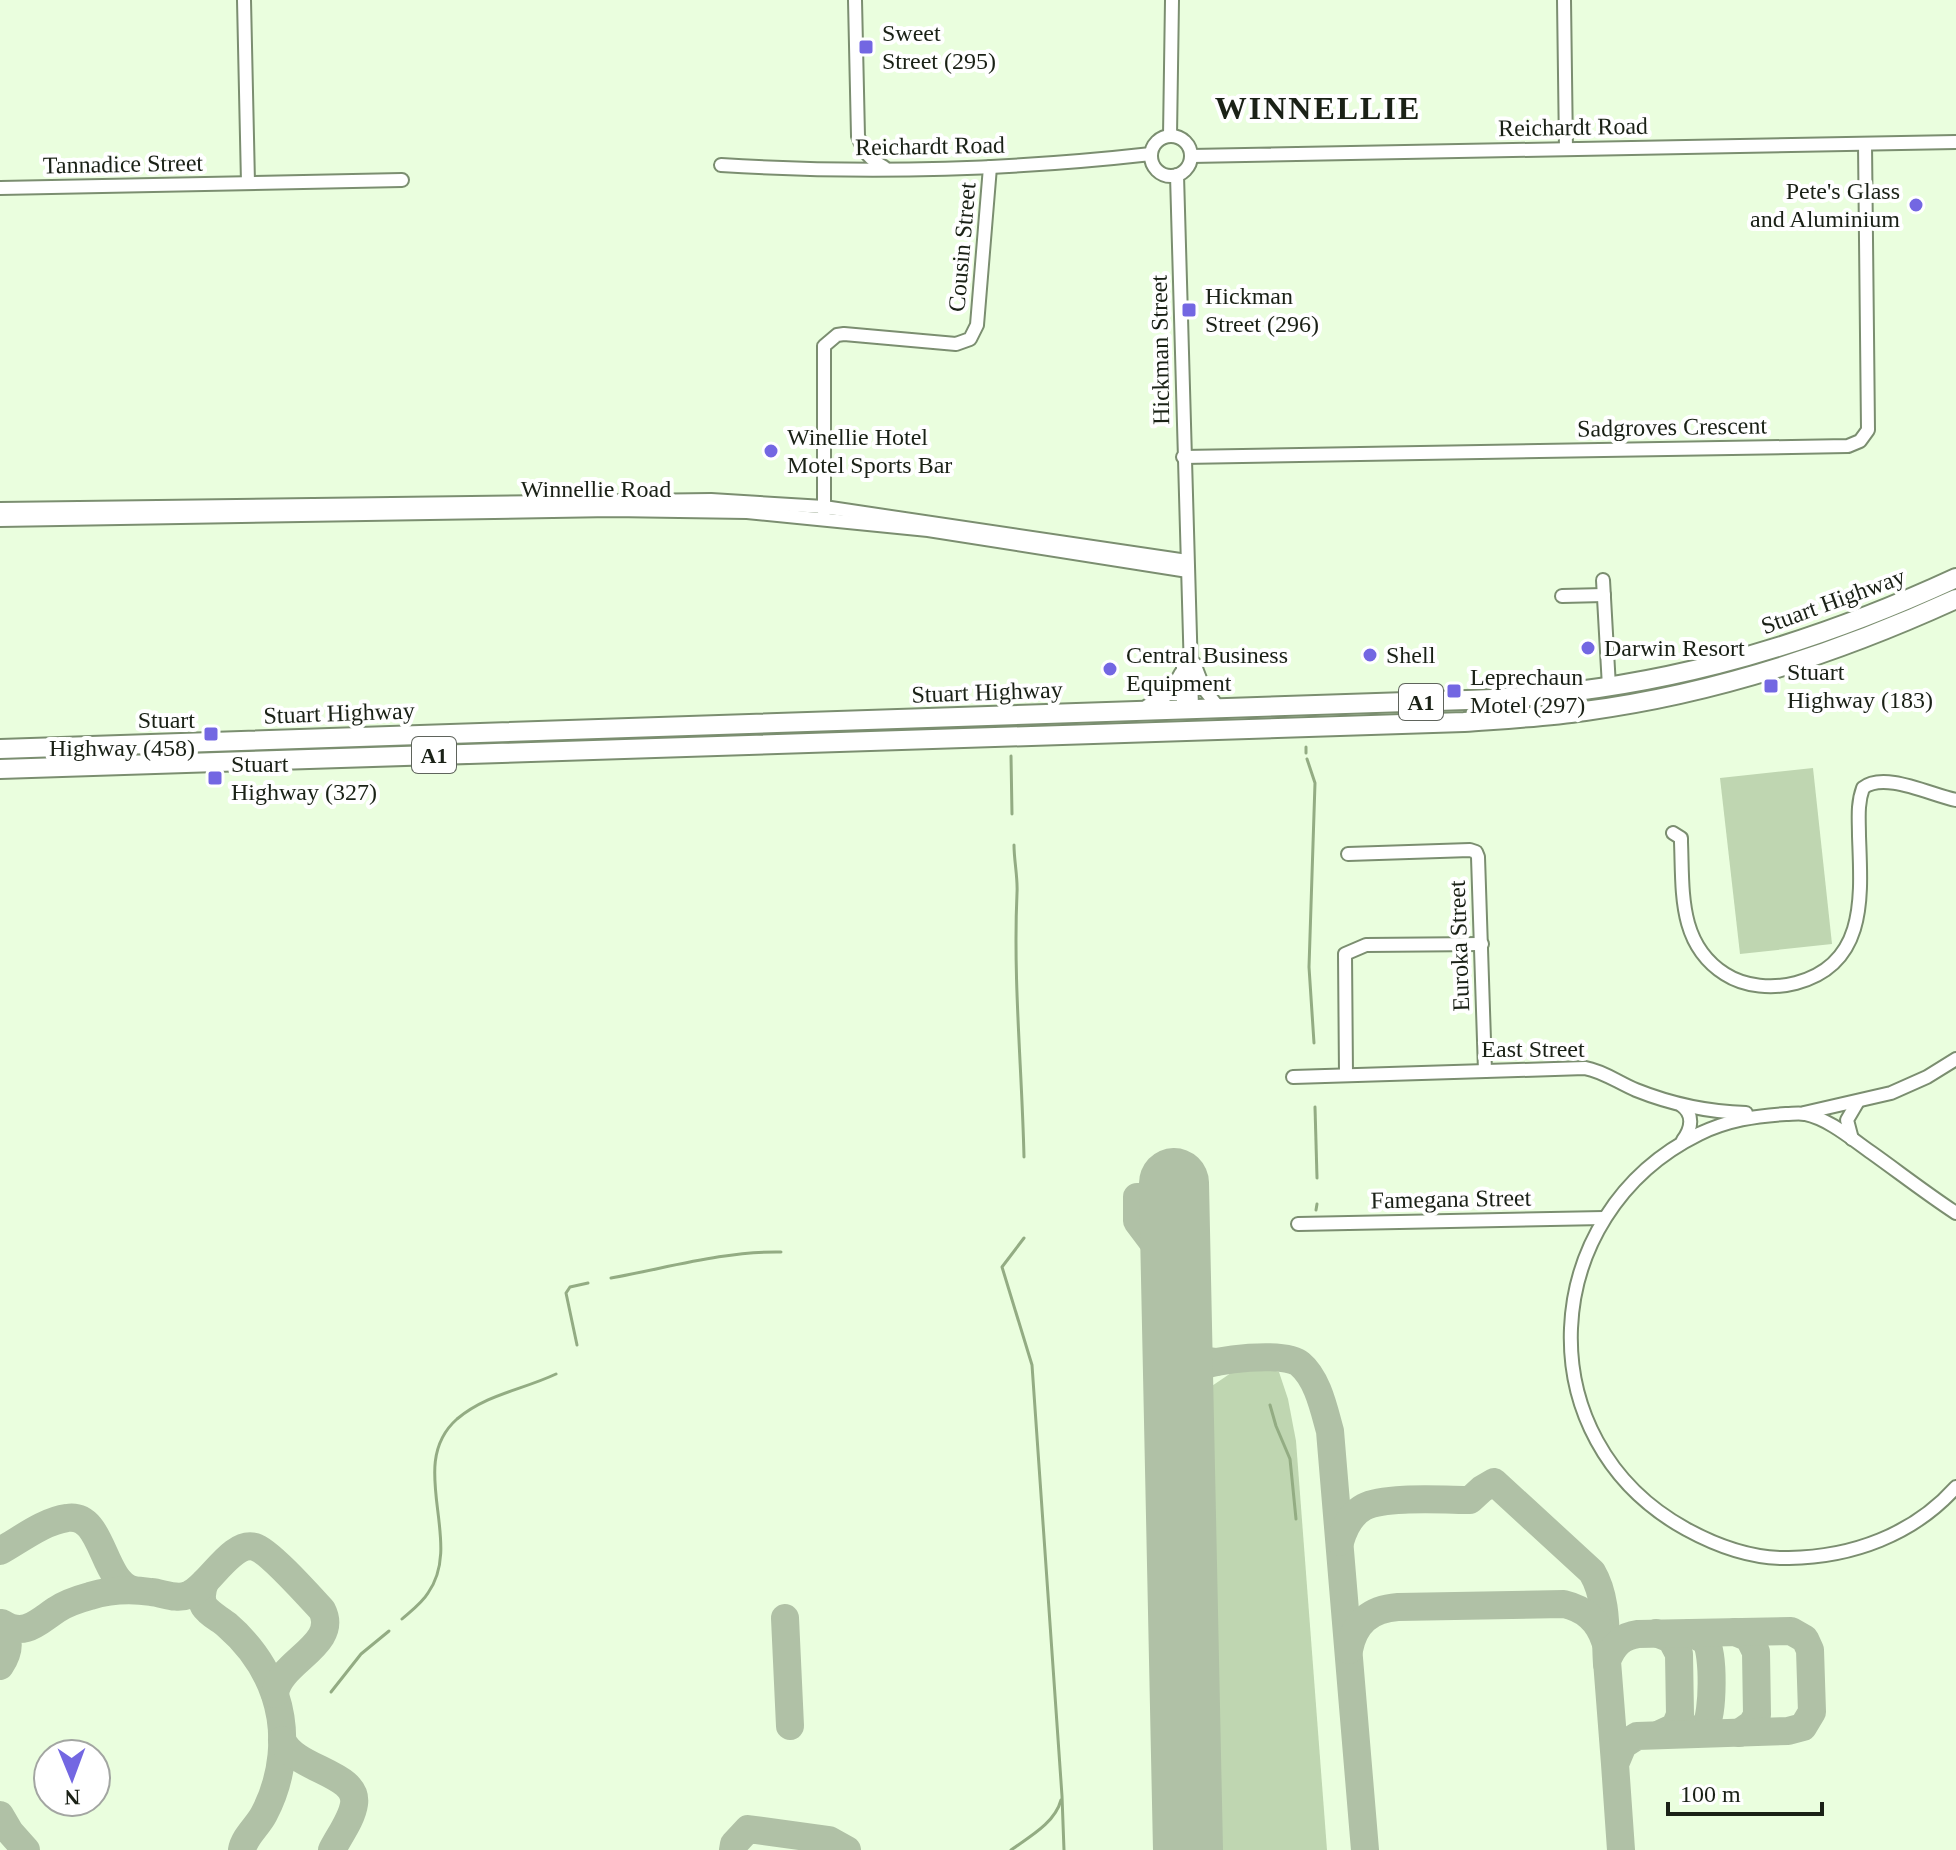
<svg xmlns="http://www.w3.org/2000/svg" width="1956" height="1850" viewBox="0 0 1956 1850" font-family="Georgia,serif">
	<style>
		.green { fill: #bfd6b1 }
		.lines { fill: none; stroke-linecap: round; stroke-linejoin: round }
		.stream { stroke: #93ac83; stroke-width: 3 }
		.taxiway { stroke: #b0c1a6; stroke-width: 28 }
		.runway { stroke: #b0c1a6; stroke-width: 70 }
		.minor-casing { stroke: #7b8e70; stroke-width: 16 }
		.highway-casing { stroke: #7b8e70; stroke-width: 22 }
		.minor { stroke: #fff; stroke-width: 12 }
		.highway { stroke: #fff; stroke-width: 18 }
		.poi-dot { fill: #7367e2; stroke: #fff; stroke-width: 3 }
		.labels { text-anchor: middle; stroke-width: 8; stroke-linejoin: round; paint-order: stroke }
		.shield { fill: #fff; stroke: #5f645c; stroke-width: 2 }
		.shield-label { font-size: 22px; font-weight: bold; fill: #1a2116 }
		.poi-label { font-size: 24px; fill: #1a2116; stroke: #fff; text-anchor: start }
		.street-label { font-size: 24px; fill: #1a2116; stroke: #fff }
		.district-label { font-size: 32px; font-weight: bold; letter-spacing: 2px; fill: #1a2116; stroke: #fff }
	</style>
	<rect width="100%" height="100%" fill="#eafede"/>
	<g class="green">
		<path d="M1813,768L1832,944L1740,954L1720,778Z"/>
		<path d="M1266,1368L1279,1372L1288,1399L1296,1441L1327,1850H1215L1206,1390L1231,1373Z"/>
	</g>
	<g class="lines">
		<g class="stream">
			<path d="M1306,747V753"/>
			<path d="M1011,756L1012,814"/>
			<path d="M1307,759L1315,783L1309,967L1314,1043"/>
			<path d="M1014,845C1014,861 1018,878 1017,893C1013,981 1022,1069 1024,1157"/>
			<path d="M1315,1107L1317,1178"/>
			<path d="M1316,1210L1317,1204"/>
			<path d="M1024,1238L1002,1267L1032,1365L1062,1796L1064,1850"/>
			<path d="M611,1278C667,1268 724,1251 781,1252"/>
			<path d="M577,1345L566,1293L570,1287L588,1283"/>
			<path d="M1270,1405L1276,1426L1290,1459L1296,1519"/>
			<path d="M402,1619C411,1611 422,1603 428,1593C465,1541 405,1465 457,1419C487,1394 522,1390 556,1374"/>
			<path d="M331,1692L361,1654L389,1631"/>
			<path d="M1011,1850C1029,1837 1055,1823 1061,1800"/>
		</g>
		<g class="taxiway">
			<path d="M1175,1197H1137V1221L1176,1273"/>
			<path d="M1177,1325C1181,1348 1192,1361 1216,1362"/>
			<path d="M1178,1399C1182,1387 1185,1376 1197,1368C1213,1359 1286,1351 1300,1364C1318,1379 1324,1410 1330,1431L1365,1850"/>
			<path d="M1340,1542C1344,1528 1351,1514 1364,1507C1385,1496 1445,1500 1470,1500L1482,1489L1494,1482L1592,1572C1608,1599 1605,1634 1607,1664"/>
			<path d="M0,1551C20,1540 44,1521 67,1518C104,1512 101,1581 133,1590"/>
			<path d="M205,1582C202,1590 200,1598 204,1606C209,1614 220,1619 227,1625C249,1644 266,1668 275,1695C288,1734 283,1778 264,1814C258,1826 244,1837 242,1850"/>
			<path d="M785,1618L790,1726"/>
			<path d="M1735,1632L1749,1638L1756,1652L1757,1715L1752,1724L1739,1733"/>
			<path d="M1656,1633L1671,1639L1679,1654L1680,1715L1675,1727L1660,1734"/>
			<path d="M1689,1633C1695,1635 1701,1637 1706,1642C1714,1654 1713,1713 1706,1725L1690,1734"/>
			<path d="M1349,1650C1354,1623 1370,1609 1398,1607L1564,1604C1585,1609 1598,1620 1605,1641"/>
			<path d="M0,1666C11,1649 9,1641 2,1623C24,1638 38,1622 56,1610C66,1603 79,1599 90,1596C110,1590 131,1589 151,1592C163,1593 176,1600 188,1595C209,1587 231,1540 255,1547C269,1551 310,1597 322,1610C340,1645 278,1662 275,1694"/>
			<path d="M282,1740C295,1770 359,1773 354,1804C352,1819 339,1836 332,1850"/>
			<path d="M1615,1764L1607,1661C1613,1645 1622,1636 1638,1634L1791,1631L1805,1639L1810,1650L1812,1712L1803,1727L1788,1731L1637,1736L1623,1745L1615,1764L1621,1850"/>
			<path d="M0,1815L10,1832L26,1850"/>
			<path d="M733,1850L734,1844L748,1829L829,1840L847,1850"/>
		</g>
		<path class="runway" d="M1174,1183L1188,1850"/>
		<defs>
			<g id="minor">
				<path d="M244,0L248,183"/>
				<path d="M855,0L858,136C863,151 870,160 884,167"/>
				<path d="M1564,0L1566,149"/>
				<path d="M1170,136L1172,0"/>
				<circle cx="1171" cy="156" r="20"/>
				<path d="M1191,156L1956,142"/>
				<path d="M721,165C864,174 1009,170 1151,154"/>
				<path d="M1177,175L1192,708"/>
				<path d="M0,188L402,180"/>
				<path d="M1183,457L1848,446L1860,441L1868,430L1865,144"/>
				<path d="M0,509L711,500L824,507L1187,561"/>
				<path d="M824,512V346L837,335L844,334L956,344L970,339L977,325L990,167"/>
				<path d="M0,520L612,510L747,512L928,530L1188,571"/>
				<path d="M1603,580L1609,687"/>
				<path d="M1562,596L1604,595"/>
				<path d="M1183,663V709"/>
				<path d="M1194,663L1204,689L1219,708"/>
				<path d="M1147,706L1169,694L1181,673"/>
				<path d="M1673,833L1681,838V842C1683,892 1678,944 1725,974C1745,987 1773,989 1796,983C1868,964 1861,895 1859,836C1859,820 1857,804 1863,788C1884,771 1931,795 1956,800"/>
				<path d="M1348,854L1470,850L1476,852L1478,857L1485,1071"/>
				<path d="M1346,1075L1345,954L1366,945L1482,944"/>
				<path d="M1293,1077L1585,1068C1603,1071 1619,1083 1636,1090C1671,1104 1709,1112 1746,1113"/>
				<path d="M1681,1105C1694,1114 1692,1128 1683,1140"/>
				<path d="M1804,1113L1891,1093L1927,1077L1956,1059"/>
				<path d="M1852,1139L1847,1120L1857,1103"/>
				<path d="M1956,1213C1927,1194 1900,1173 1872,1153C1852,1139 1829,1119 1805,1114C1799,1113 1792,1114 1786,1114C1755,1116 1728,1120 1699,1134C1537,1214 1524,1440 1686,1529C1717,1546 1753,1559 1789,1558C1852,1557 1913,1535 1956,1487"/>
				<path d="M1298,1224L1604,1218"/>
			</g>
			<g id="highway">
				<path d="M0,749L1467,700C1642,694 1798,651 1956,578"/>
				<path d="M0,769L1464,722C1504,719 1545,717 1585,711C1713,694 1838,653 1956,599"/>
			</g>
		</defs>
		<use href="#minor" class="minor-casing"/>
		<use href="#highway" class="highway-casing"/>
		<use href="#minor" class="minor"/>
		<use href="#highway" class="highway"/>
	</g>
	<g class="poi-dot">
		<rect x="858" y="39" width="16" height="16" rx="4"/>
		<circle cx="1916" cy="205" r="8"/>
		<rect x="1181" y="302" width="16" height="16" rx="4"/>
		<circle cx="771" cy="451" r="8"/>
		<circle cx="1588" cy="648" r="8"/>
		<circle cx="1370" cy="655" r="8"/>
		<circle cx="1110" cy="669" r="8"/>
		<rect x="1763" y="678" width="16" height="16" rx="4"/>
		<rect x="1446" y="683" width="16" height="16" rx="4"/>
		<rect x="203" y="726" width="16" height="16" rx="4"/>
		<rect x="207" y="770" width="16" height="16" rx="4"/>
	</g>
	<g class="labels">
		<g class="shield">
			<rect x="1399" y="684" width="44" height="36" rx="6"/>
			<rect x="412" y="737" width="44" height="36" rx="6"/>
		</g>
		<g class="shield-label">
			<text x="1421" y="710">A1</text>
			<text x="434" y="763">A1</text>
		</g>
		<g class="poi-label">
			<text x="882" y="41">Sweet<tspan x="882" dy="28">Street (295)</tspan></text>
			<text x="1900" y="199" text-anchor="end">Pete's Glass<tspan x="1900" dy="28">and Aluminium</tspan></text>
			<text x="1205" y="304">Hickman<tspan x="1205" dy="28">Street (296)</tspan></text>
			<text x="787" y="445">Winellie Hotel<tspan x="787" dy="28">Motel Sports Bar</tspan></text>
			<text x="1604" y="656">Darwin Resort</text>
			<text x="1126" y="663">Central Business<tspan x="1126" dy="28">Equipment</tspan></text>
			<text x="1386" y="663">Shell</text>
			<text x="1787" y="680">Stuart<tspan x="1787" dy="28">Highway (183)</tspan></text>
			<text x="1470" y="685">Leprechaun<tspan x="1470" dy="28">Motel (297)</tspan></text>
			<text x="195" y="728" text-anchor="end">Stuart<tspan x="195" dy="28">Highway (458)</tspan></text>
			<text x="231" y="772">Stuart<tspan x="231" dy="28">Highway (327)</tspan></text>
		</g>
		<g class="street-label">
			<text transform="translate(1573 127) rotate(-1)" y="8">Reichardt Road</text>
			<text transform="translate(930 146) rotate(-1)" y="8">Reichardt Road</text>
			<text transform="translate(123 164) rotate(-1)" y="8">Tannadice Street</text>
			<text transform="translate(962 247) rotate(-85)" y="8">Cousin Street</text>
			<text transform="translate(1160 350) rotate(-91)" y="8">Hickman Street</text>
			<text transform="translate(1672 427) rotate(-1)" y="8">Sadgroves Crescent</text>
			<text x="596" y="497">Winnellie Road</text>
			<text transform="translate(1833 601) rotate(-20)" y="8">Stuart Highway</text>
			<text transform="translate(987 692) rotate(-2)" y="8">Stuart Highway</text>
			<text transform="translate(339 713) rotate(-2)" y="8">Stuart Highway</text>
			<text transform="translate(1459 946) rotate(-92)" y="8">Euroka Street</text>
			<text x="1533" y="1057">East Street</text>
			<text transform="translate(1451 1199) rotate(-1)" y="8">Famegana Street</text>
		</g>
		<g class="district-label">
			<text x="1318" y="119">WINNELLIE</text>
		</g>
	</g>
	<g transform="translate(72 1778) rotate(179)"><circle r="38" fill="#ffffff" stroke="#a3a6a2" stroke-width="2"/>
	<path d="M0-6L14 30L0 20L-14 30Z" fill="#7367e2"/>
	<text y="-12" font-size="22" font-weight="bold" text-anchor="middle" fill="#1a2116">N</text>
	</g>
	<path d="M1668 1802v12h154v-12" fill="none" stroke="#1a2116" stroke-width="4"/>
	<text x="1680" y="1802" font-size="24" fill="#1a2116" stroke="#ffffff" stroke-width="6" paint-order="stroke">100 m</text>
</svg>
